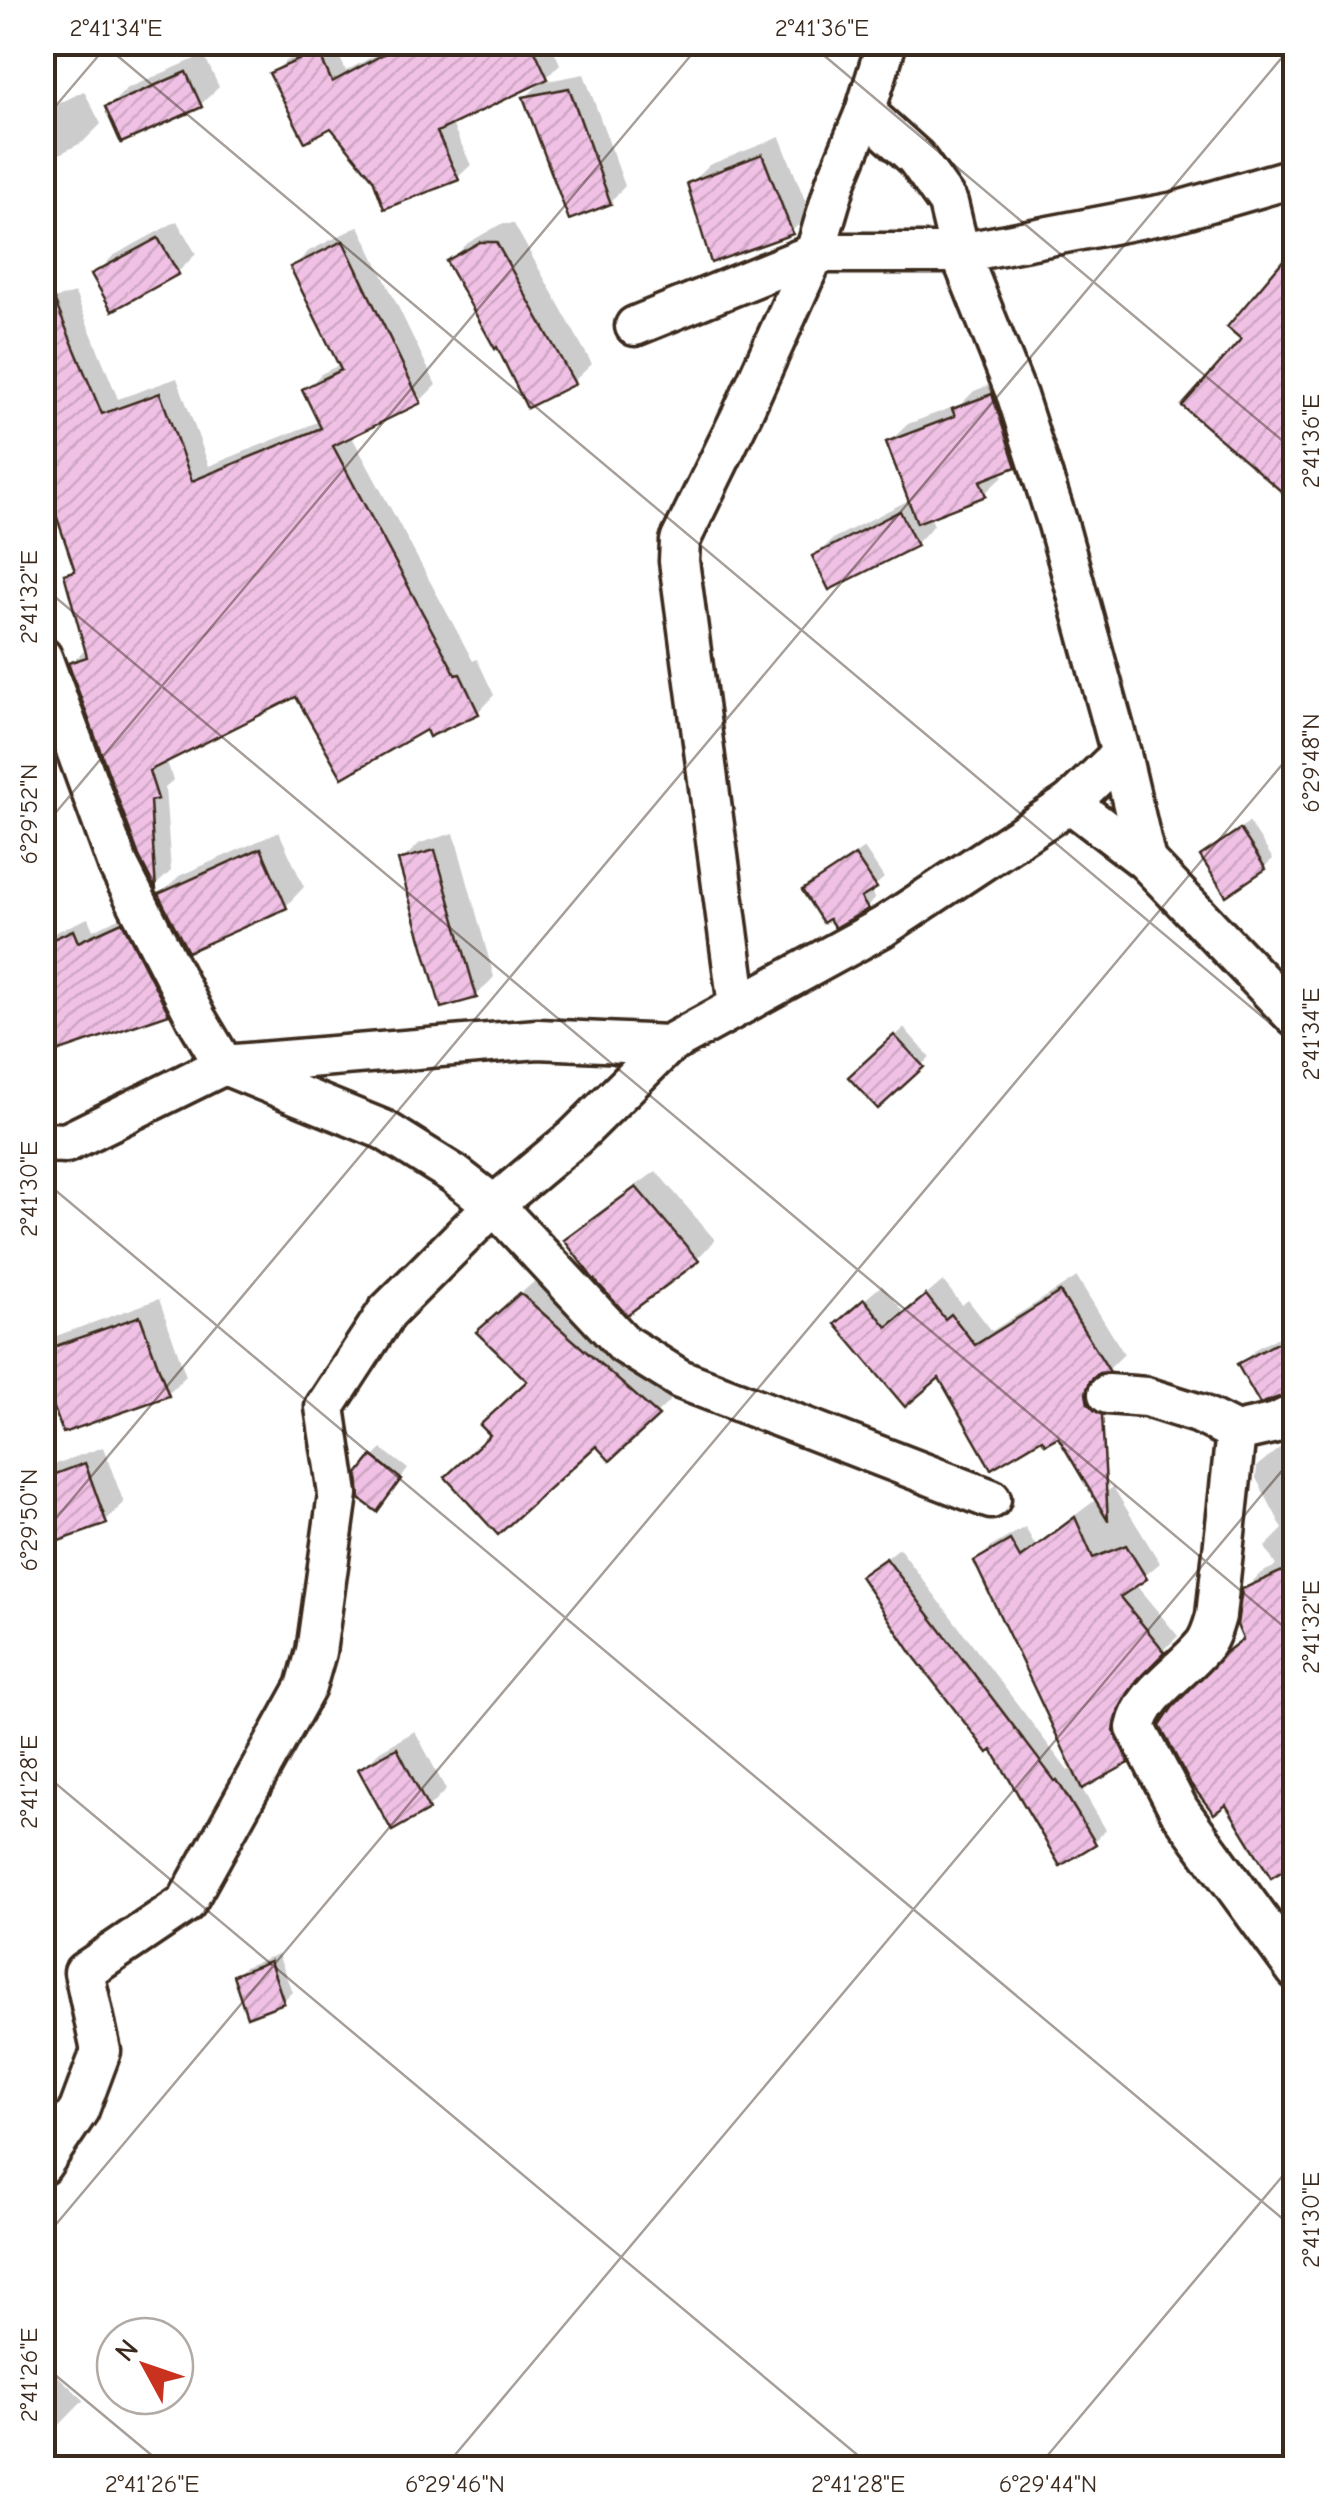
<svg xmlns="http://www.w3.org/2000/svg" width="1338" height="2511" viewBox="0 0 1338 2511" font-family="'Comic Neue',sans-serif">
	<style>
		.shadow { fill: #0003 }
		.building { fill: url(#building-hatch); stroke: #3b2a1e; stroke-width: 2.5 }
		.lines { fill: none; stroke-linecap: round; stroke-linejoin: round }
		.minor-casing { stroke: #3b2a1e; stroke-width: 45 }
		.minor { stroke: #fff; stroke-width: 38 }
		.ticks { fill: none; stroke: #3b2a1e; stroke-width: 2.5; stroke-opacity: 0.45 }
		.neatline { fill: none; stroke: #3b2a1e; stroke-width: 4 }
		.ticks-label { font-size: 25px; text-anchor: middle; fill: #3b2a1e }
	</style>
	<defs>
		<pattern id="building-hatch" width="6" height="6" patternUnits="userSpaceOnUse" patternTransform="scale(2.5)"><rect width="6" height="6" fill="#f0c1e5"/><path d="M-1 1l2-2M0 6l6-6M5 7l2-2" fill="none" stroke="#cfa6c4"/></pattern>
	</defs>
	<rect width="100%" height="100%" fill="#fff"/>
	<filter id="ink" filterUnits="userSpaceOnUse"><feTurbulence type="fractalNoise" baseFrequency=".01" numOctaves="2"/><feDisplacementMap in="SourceGraphic" scale="20" xChannelSelector="R" yChannelSelector="G"/><feConvolveMatrix kernelMatrix="1 2 1 2 8 2 1 2 1" color-interpolation-filters="sRGB"/></filter>
	<g filter="url(#ink)">
		<g class="shadow">
			<path d="M326,42H333L346,71L399,42H550L560,64L542,82L584,74L625,186L610,202L526,97L543,80L451,122L471,165L457,178H375L331,125L272,74L286,61Z"/>
			<path d="M204,55L219,87L200,105L108,108L126,89Z"/>
			<path d="M84,91L101,124L83,142L42,163V112Z"/>
			<path d="M780,137L810,213L792,231L690,184L709,165Z"/>
			<path d="M177,221L196,254L178,272L95,275L113,256Z"/>
			<path d="M501,224H514L592,364L573,382L498,343L450,261L468,243Z"/>
			<path d="M359,226L436,385L420,401L351,435L473,661L477,659L494,695L478,712L427,727L298,694L166,759L173,780L165,788L171,871L156,885L141,855L71,664L87,648L67,575L76,565L42,302L75,293L118,399L177,378L209,466L320,421L305,390L321,374L341,364L293,267L309,251Z"/>
			<path d="M1010,377L1033,446L1015,465L1000,470L1003,476L984,494L930,516L934,525L916,544L830,587L815,556L834,538L911,499L889,442L908,424L961,404L974,391Z"/>
			<path d="M1296,491V513L1285,501Z"/>
			<path d="M1249,822L1273,859L1264,867L1203,857Z"/>
			<path d="M279,832L304,887L286,906L161,894L179,876Z"/>
			<path d="M454,833L494,977L476,996L401,861L420,843Z"/>
			<path d="M864,848L884,878L870,890L875,899L867,907L805,890Z"/>
			<path d="M136,910L181,998L167,1012L42,1045V938L88,918L93,930Z"/>
			<path d="M904,1028L930,1057L878,1106L852,1077Z"/>
			<path d="M656,1171L715,1240L697,1259L568,1240L586,1222Z"/>
			<path d="M1077,1277L1124,1354L1109,1369L1102,1371L1101,1376L1107,1391L1104,1401L1088,1417L939,1374L855,1308L882,1285L905,1313L943,1281L962,1305L968,1300L992,1331Z"/>
			<path d="M538,1278L674,1397L611,1457L597,1442L492,1435L530,1381L496,1316Z"/>
			<path d="M159,1299L186,1376L167,1394L42,1368V1349L56,1336Z"/>
			<path d="M1296,1328V1389L1240,1365L1257,1348Z"/>
			<path d="M1296,1435V1860L1174,1710L1245,1637L1244,1590L1261,1573L1276,1566L1265,1547L1283,1529L1256,1478L1257,1466Z"/>
			<path d="M103,1447L124,1503L105,1521L42,1545V1469Z"/>
			<path d="M382,1449L408,1469L385,1500L374,1457Z"/>
			<path d="M1113,1487L1160,1563L1135,1584L1178,1636L1151,1663L1132,1692L1127,1715L1142,1746L1127,1761L1081,1787L1106,1830L1094,1842L992,1747L864,1577L899,1548L1068,1771L1074,1767L977,1561L991,1547L1025,1527L1035,1545Z"/>
			<path d="M415,1731L446,1790L428,1808L361,1769L380,1751Z"/>
			<path d="M278,1954L292,1992L283,2001L235,1976L244,1967Z"/>
			<path d="M42,2361L84,2400L42,2443Z"/>
		</g>
		<g class="building">
			<path d="M406,42H531L548,79L437,132L459,180L384,209L373,179L331,128L305,142L269,73L318,51L332,82Z"/>
			<path d="M186,72L202,107L121,143L105,107Z"/>
			<path d="M569,88L611,204L569,220L523,97Z"/>
			<path d="M762,154L793,234L711,263L687,183Z"/>
			<path d="M158,238L179,274L112,311L91,274Z"/>
			<path d="M343,241L421,403L333,446L456,675L460,674L479,714L429,737L426,730L342,778L296,697L149,771L158,799L150,801L156,890L139,856L68,663L87,657L64,574L75,571L42,473V271L102,414L160,393L192,481L321,428L302,389L341,370L290,267Z"/>
			<path d="M480,242H496L575,384L527,408L497,347L495,349L446,261Z"/>
			<path d="M1296,245V504L1182,406L1241,339L1227,327Z"/>
			<path d="M992,394L1016,467L980,481L986,496L917,523L886,442L955,416L952,409Z"/>
			<path d="M900,511L917,546L829,590L812,556Z"/>
			<path d="M1240,829L1266,869L1226,896L1200,856Z"/>
			<path d="M261,848L287,908L188,952L158,894Z"/>
			<path d="M435,850L477,998L441,1008L398,860Z"/>
			<path d="M855,855L877,888L861,898L868,909L835,928L829,919L823,923L802,890Z"/>
			<path d="M122,922L169,1014L42,1057V944L73,930L78,942Z"/>
			<path d="M894,1035L924,1067L878,1109L848,1077Z"/>
			<path d="M636,1187L699,1261L627,1315L591,1276L564,1240Z"/>
			<path d="M1060,1292L1110,1372L1099,1373L1090,1381L1086,1393L1088,1404L1102,1415L1108,1521L1058,1437L1045,1444L1042,1439L991,1469L939,1378L905,1407L835,1324L864,1299L887,1327L926,1295L945,1319L951,1314L975,1345Z"/>
			<path d="M520,1293L659,1416L610,1461L596,1446L498,1535L445,1477L490,1435L480,1425L527,1381L476,1332Z"/>
			<path d="M140,1316L169,1396L63,1433L42,1375V1351Z"/>
			<path d="M1296,1333V1391L1260,1404L1237,1364Z"/>
			<path d="M372,1456L401,1479L377,1512L360,1499L358,1474Z"/>
			<path d="M85,1463L107,1524L42,1547V1479Z"/>
			<path d="M1075,1517L1093,1558L1126,1545L1147,1579L1120,1597L1165,1652L1137,1680L1119,1709L1114,1731L1129,1763L1082,1789L974,1561L1010,1540L1020,1558Z"/>
			<path d="M886,1558L1055,1781L1057,1780L1096,1844L1060,1866L992,1750L988,1753L912,1654L860,1576Z"/>
			<path d="M1296,1565V1863L1271,1878L1226,1805L1214,1814L1190,1783L1160,1726L1172,1708L1226,1652L1243,1639L1237,1625L1242,1589Z"/>
			<path d="M397,1748L429,1810L392,1831L358,1769Z"/>
			<path d="M270,1961L284,2003L247,2017L233,1975Z"/>
		</g>
		<g class="lines">
			<defs>
				<g id="minor">
					<path d="M865,112L916,158L948,203L960,253L1017,396L1058,524L1121,754"/>
					<path d="M635,326L815,253H960L1175,212L1296,177"/>
					<path d="M42,657L118,865L196,1018L224,1065L538,1039L668,1045"/>
					<path d="M1070,803L1121,754L1146,861"/>
					<path d="M738,1006L679,561L680,541L742,414L815,253L836,182L865,112L887,42"/>
					<path d="M42,1142L66,1143L224,1065L384,1130L454,1174L494,1205L387,1312L325,1407L338,1494L316,1652L306,1687L186,1903L84,1972L101,2051L79,2110L42,2165"/>
					<path d="M1108,1394L1146,1397L1200,1414L1236,1432L1276,1423L1296,1413"/>
					<path d="M1236,1432L1216,1616C1213,1626 1210,1638 1203,1646C1182,1672 1143,1693 1136,1728L1179,1810L1296,1970"/>
					<path d="M991,1499L680,1379L624,1344L494,1205L575,1137L668,1045L883,927L1070,803L1146,861L1296,1018"/>
				</g>
			</defs>
			<use href="#minor" class="minor-casing"/>
			<use href="#minor" class="minor"/>
		</g>
	</g>
	<path class="ticks" d="M101,42L1296,1045M808,42L1296,452M42,122L110,42M42,586L1296,1637M42,829L702,42M42,1179L1296,2230M42,1535L1295,42M42,1772L873,2468M42,2241L1296,748M42,2364L167,2468M444,2468L1296,1454M1037,2468L1296,2160"/>
	<rect width="1338" height="2511" fill="none" stroke="#fff" stroke-width="110"/>
	<g transform="translate(145 2366) rotate(310)"><circle r="48" fill="#ffffff" stroke="#b1aaa5" stroke-width="2.5"/>
	<path d="M0-8L18 38L0 25L-18 38Z" fill="#c8321e"/>
	<text y="-15" font-size="28" font-weight="bold" text-anchor="middle" fill="#3b2a1e">N</text>
	</g>
	<rect x="55" y="55" width="1228" height="2401" class="neatline"/>
	<g class="ticks-label">
		<text x="116" y="36">2°41'34"E</text>
		<text x="822" y="36">2°41'36"E</text>
		<text transform="translate(1310 441) rotate(-90)" y="9">2°41'36"E</text>
		<text transform="translate(28 597) rotate(-90)" y="9">2°41'32"E</text>
		<text transform="translate(1310 763) rotate(-90)" y="9">6°29'48"N</text>
		<text transform="translate(28 814) rotate(-90)" y="9">6°29'52"N</text>
		<text transform="translate(1310 1034) rotate(-90)" y="9">2°41'34"E</text>
		<text transform="translate(28 1189) rotate(-90)" y="9">2°41'30"E</text>
		<text transform="translate(28 1520) rotate(-90)" y="9">6°29'50"N</text>
		<text transform="translate(1310 1627) rotate(-90)" y="9">2°41'32"E</text>
		<text transform="translate(28 1782) rotate(-90)" y="9">2°41'28"E</text>
		<text transform="translate(1310 2220) rotate(-90)" y="9">2°41'30"E</text>
		<text transform="translate(28 2375) rotate(-90)" y="9">2°41'26"E</text>
		<text x="152" y="2492">2°41'26"E</text>
		<text x="455" y="2492">6°29'46"N</text>
		<text x="858" y="2492">2°41'28"E</text>
		<text x="1048" y="2492">6°29'44"N</text>
	</g>
</svg>
